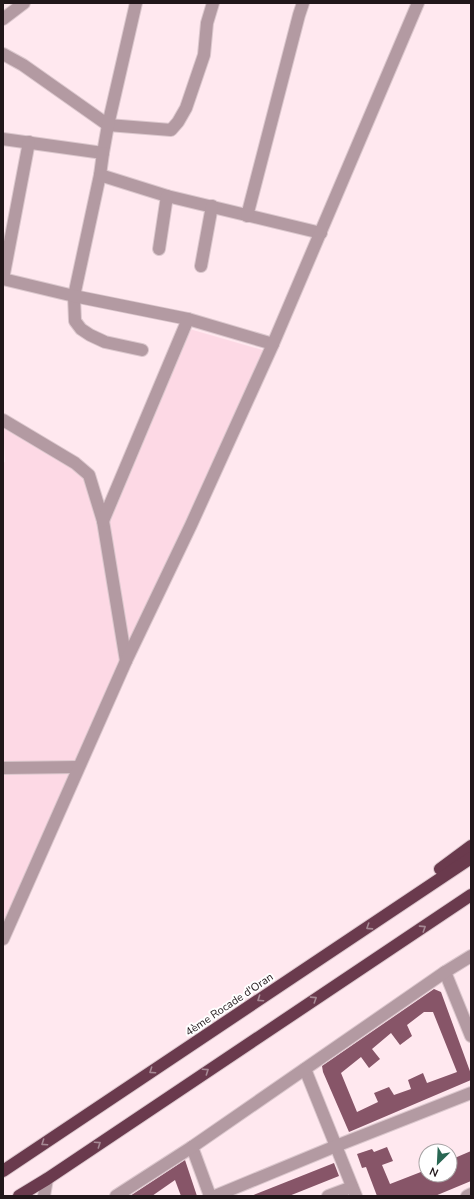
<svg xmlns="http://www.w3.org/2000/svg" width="474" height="1199" viewBox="0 0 474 1199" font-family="'Nunito Sans',sans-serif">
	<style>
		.built { fill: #fdd9e5 }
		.building { fill: #875568; fill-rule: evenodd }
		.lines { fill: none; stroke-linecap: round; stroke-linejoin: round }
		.minor-casing { stroke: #dbc7cd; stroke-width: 14 }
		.highway-casing { stroke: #dbc7cd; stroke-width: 14 }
		.minor { stroke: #b39aa2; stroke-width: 12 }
		.highway { stroke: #6a3a4d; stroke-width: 12 }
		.oneway { stroke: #a68994 }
		.labels { text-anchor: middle; stroke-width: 4; stroke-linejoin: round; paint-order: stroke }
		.street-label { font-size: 11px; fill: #21171a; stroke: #fff }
	</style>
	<rect width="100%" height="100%" fill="#ffe8ef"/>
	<path class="built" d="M186,328L266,351L3,933V463L5,462L3,424L83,474L106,518Z"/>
	<g class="building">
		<path d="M434,989L441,992L471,1074V1080L349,1132L323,1072L322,1066ZM424,1012H433L457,1072L427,1083L423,1073L408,1080L411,1089L394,1095L389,1087L374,1093L378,1102L357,1112L341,1073L361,1057L369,1068L380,1059L372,1049L391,1033L400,1045L412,1036L407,1025Z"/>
		<path d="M387,1147L393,1161L382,1165L390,1184L426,1170V1175H450V1160L471,1151V1181L435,1196H377L366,1167L362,1168L357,1154L372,1149L374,1152Z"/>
		<path d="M185,1160L197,1196H181L175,1180L152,1196H130Z"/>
		<path d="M334,1163L339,1176L289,1196H251Z"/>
	</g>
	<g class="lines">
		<defs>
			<g id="minor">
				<path d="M3,19L24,3"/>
				<path d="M3,54L23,65L108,125L171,130L178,122L186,108L204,55L207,23L213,3"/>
				<path d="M3,139L103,153L108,125L136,3"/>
				<path d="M103,153L100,175L74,296L75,321L81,329L90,335L105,342L142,350"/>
				<path d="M100,175L167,196L321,233"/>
				<path d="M247,216L299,15L303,3"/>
				<path d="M159,249L167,196"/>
				<path d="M201,266L212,206"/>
				<path d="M3,279L74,296L188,319L273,344"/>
				<path d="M3,279L29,142"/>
				<path d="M3,420L75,463L89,475L103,521L126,661"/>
				<path d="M103,521L188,319"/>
				<path d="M3,768L78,767"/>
				<path d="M3,939L126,661L191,525L273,344L418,3"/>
				<path d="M445,972L471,1036"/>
				<path d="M305,1069L356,1196"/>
				<path d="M192,1147L210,1196"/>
				<path d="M44,1196L47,1179"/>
				<path d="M116,1196L192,1147L445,972L471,956"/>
				<path d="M215,1196L336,1146L471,1093"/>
				<path d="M328,1196L352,1187"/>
				<path d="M467,1196L471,1194"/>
			</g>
			<g id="highway">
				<path d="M440,869L471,846"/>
				<path d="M3,1171L471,858"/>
				<path d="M19,1196L47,1179L471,895"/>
			</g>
		</defs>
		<use href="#minor" class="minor-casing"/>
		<use href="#highway" class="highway-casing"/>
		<use href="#minor" class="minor"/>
		<use href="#highway" class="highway"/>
	</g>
	<defs><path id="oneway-chevron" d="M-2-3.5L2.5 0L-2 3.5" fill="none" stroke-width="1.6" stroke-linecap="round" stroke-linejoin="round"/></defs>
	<g class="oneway">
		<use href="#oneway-chevron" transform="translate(369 927) rotate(147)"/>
		<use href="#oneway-chevron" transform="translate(423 928) rotate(-33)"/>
		<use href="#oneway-chevron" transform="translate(260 999) rotate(146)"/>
		<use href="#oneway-chevron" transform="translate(314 999) rotate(-33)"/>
		<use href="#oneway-chevron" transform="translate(152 1071) rotate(146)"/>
		<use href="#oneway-chevron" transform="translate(206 1071) rotate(-34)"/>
		<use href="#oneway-chevron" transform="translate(44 1143) rotate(146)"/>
		<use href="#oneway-chevron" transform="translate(98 1144) rotate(-34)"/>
	</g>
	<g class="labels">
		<g class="street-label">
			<text transform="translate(229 1004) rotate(-34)" y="4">4ème Rocade d'Oran</text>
		</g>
	</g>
	<rect width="474" height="1199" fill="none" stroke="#21171a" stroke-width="8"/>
	<g transform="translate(438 1163) rotate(204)"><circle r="19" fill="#ffffff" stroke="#a6a2a3"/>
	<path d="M0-3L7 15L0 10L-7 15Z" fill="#296753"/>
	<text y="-6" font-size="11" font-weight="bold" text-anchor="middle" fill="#21171a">N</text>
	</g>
</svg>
